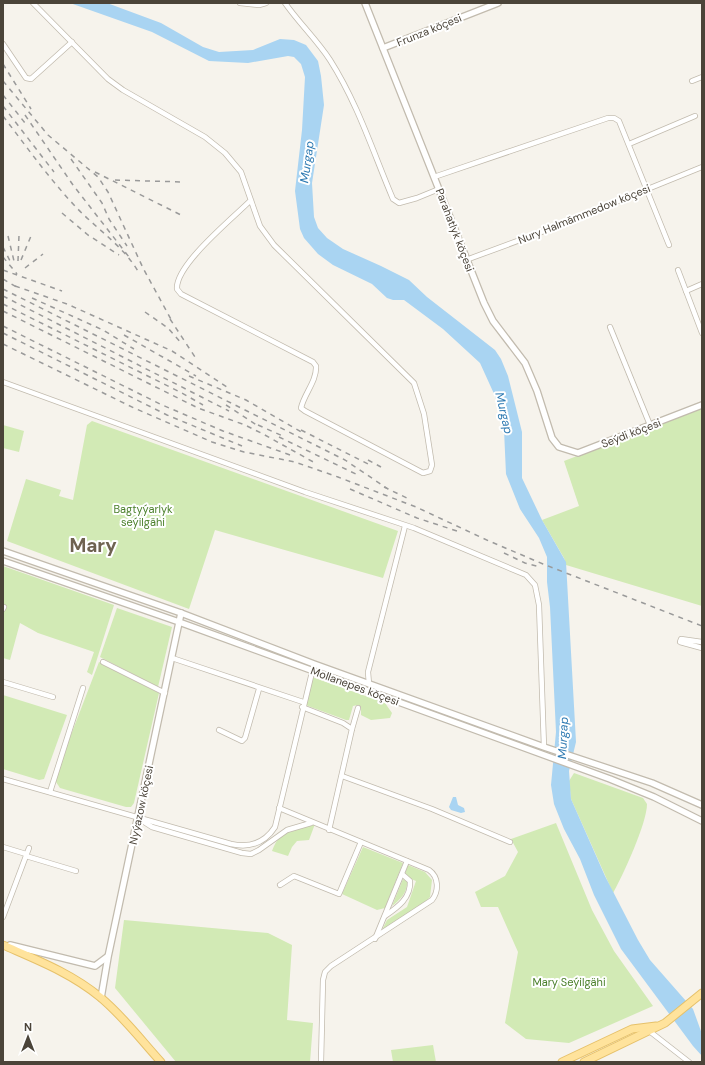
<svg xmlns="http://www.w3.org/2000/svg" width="705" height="1065" viewBox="0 0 705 1065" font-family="'DM Sans',sans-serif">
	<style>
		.green { fill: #d2eab5 }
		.water { fill: #a9d4f2 }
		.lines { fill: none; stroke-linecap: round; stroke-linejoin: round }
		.minor-casing { stroke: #c2bbae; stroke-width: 6 }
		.tertiary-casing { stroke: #c2bbae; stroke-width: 8 }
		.primary-casing { stroke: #e6c16a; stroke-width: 9 }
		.minor { stroke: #fff; stroke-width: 4.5 }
		.tertiary { stroke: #fff; stroke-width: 5.5 }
		.primary { stroke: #ffe39c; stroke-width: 7 }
		.rail { stroke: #9a9a9a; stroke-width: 1.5; stroke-dasharray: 5 5; stroke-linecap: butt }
		.labels { text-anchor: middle; stroke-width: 4; stroke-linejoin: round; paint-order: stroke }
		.street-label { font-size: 11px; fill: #4b4439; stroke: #fff }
		.park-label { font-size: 11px; fill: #4a7f2a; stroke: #fff }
		.water-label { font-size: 12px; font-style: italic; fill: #2e7ab2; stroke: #fff }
		.town-label { font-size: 19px; font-weight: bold; fill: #6e6250; stroke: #fff }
	</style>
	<rect width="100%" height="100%" fill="#f6f3ec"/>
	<g class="green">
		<path d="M702,408V606L566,565L564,558L542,520L579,506L564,461Z"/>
		<path d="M92,421L398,531L383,578L215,530L189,609L7,541L26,479L61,490L59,496L73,500L87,425Z"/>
		<path d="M3,425L24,431L19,452L3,448Z"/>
		<path d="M3,566L114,605L92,675L87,672L94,652L38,633L20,623L10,660L3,658Z"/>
		<path d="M117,608L172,627L158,687L100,657Z"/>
		<path d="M99,662L159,693L134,803L131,807H126L60,788L54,779Z"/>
		<path d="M312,677L385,703L392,713L390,718L371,720L361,715V707L358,705L353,706L349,720H346L308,706L305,704Z"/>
		<path d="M3,695L67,715L44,779L39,780L3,769Z"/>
		<path d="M574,773L643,798L647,804C647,823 623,875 613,893L571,799L569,781Z"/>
		<path d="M311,823L315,824L309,840L297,841L292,847L288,856L272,851C281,828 290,830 311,823Z"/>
		<path d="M556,823L592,910L614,951L653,1006L569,1043L526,1039L505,1023L518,952L498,907H481L475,892L505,876L518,852L511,839Z"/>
		<path d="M363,847L403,863L385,908L377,910L342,894Z"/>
		<path d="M408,865L425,872L432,880L430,897L423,905L382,930L387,920L407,907L416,881L404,876Z"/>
		<path d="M403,879L407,881C408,892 400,900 392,906Z"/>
		<path d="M124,920L268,933L292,945L287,1020L313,1023L310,1062H176L115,988Z"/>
		<path d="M433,1045L436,1062H393L391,1050Z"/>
	</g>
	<g class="water">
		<path d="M70,3H107L161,23L203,47L219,52L253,50L280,39L294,40L306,45L318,61L321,76L324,105L312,183L314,217L318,228L327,238L343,249L381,266L409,280L427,297L495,350L501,359L508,376L522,432V478L542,520L566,562L576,742L569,771L571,799L605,876L638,940L650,960L693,1009L702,1034V1056L693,1046L621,949L594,895L580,859L564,829L554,804L551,785L556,732L550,607L547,582V557L539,538L520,509L506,474L504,430L495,396L480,363L443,329L404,300H393L387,298L372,284L333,265L318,254L304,238L300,229L295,191L302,130L305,77L301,64L294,57L288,56L248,63L209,61L152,32Z"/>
		<path d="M453,797H456L458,805L464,808L465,812L461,813L451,810L449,807Z"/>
	</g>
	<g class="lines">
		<defs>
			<g id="minor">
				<path d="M33,3L108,79L123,90L205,137L225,153L241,172L260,226L274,245L414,383L424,414L432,465L430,471L423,473L305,411L301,408C304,394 317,381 316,366L313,362L181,294L177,289C175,265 233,218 251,200"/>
				<path d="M240,3L259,5L266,3"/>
				<path d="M285,3C299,23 317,40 330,60C358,104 373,152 393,199L399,203L417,198L439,189"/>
				<path d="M3,44L26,78L31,79L72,42"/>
				<path d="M692,81L702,77"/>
				<path d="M629,144L695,116"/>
				<path d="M434,177L608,118H614L619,121L669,245"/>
				<path d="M466,260L539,233L702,167"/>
				<path d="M678,270L702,333"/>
				<path d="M686,291L702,284"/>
				<path d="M610,327L650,425"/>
				<path d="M3,382L305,492L414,528L526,575L535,585L539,605L544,747"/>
				<path d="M3,609L4,607"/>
				<path d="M702,642L681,639L680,642L702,648"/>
				<path d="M172,658L303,702"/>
				<path d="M103,662L165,693"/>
				<path d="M3,682L53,697"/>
				<path d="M369,684L368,672L405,526"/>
				<path d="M302,707L343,723L352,729L329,830"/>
				<path d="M352,729L358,708"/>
				<path d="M219,730L242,741L245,738L259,689"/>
				<path d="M342,776L432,809L510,842"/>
				<path d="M3,779L231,844C249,848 264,844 275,827L313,668"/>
				<path d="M50,792L83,688"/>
				<path d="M279,808L429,870C439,877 439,891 432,900L331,966L325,972L323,980L321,1062"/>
				<path d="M141,820L152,827L242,853L251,854L259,850L287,830L311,823"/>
				<path d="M3,847L26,854"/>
				<path d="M26,856L76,871"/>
				<path d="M280,885L294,876L339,894L361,842"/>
				<path d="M385,916C398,907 411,898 410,881L402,874"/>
				<path d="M3,917L29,848"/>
				<path d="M375,939L407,861"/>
				<path d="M648,1030L689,1062"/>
			</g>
			<g id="tertiary">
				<path d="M365,3L484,303L493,321L525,363L537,391L552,438L559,447L578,453L702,405"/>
				<path d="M383,48L498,3"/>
				<path d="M3,551L181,613L314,664L544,747L652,783L702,805"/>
				<path d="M3,561L179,622L610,779L654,797L702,821"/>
				<path d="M10,945L95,966L107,957"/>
				<path d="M101,998L108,957L181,613"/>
			</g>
			<g id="primary">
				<path d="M3,945C37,960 71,973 100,997C123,1016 141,1040 161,1062"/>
				<path d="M562,1062L632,1029L656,1026"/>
				<path d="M584,1062L665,1023L702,993"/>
			</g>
		</defs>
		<use href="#minor" class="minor-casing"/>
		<use href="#tertiary" class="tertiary-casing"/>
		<use href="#primary" class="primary-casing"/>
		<use href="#minor" class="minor"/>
		<use href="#tertiary" class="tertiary"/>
		<use href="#primary" class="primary"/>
		<g class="rail">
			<path d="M3,64L31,109"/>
			<path d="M3,81L48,135L98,177L108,192L143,268L173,323"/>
			<path d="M3,95L25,123"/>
			<path d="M3,106L54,172"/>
			<path d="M25,115L73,185L129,257"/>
			<path d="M3,116C26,146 48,177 74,205C95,228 124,246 139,273"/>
			<path d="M71,159L102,203L109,219L127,246"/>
			<path d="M95,172L181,215"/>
			<path d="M115,180L183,182"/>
			<path d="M62,213L88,235L119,255"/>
			<path d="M8,236L14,261"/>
			<path d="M3,247L10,261"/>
			<path d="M3,257L17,274"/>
			<path d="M21,260L31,236"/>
			<path d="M18,261L19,235"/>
			<path d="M25,268L43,254"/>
			<path d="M3,270L62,291"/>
			<path d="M3,279L18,288"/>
			<path d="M15,286L67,304L172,351L230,389"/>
			<path d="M3,289L345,460L388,489"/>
			<path d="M3,296L229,411"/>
			<path d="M32,298L103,330L134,349"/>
			<path d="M3,304L182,393L203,405"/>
			<path d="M3,311L198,408L245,425L263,434L317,464"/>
			<path d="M145,312L168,328L182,344"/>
			<path d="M170,319L195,357"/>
			<path d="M3,326L160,404L223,431L293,456"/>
			<path d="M3,333L167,415L242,446"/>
			<path d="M124,335L196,376"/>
			<path d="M3,344L134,408L212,442L244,452L295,462L338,477L416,507L489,541L543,564L702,626"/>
			<path d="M189,376L246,400L305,434"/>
			<path d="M226,405L258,426"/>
			<path d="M258,425L285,437"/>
			<path d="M301,430L372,466"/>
			<path d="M279,437L360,476"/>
			<path d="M368,460L381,467"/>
			<path d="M384,487L409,499"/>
			<path d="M350,489L417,518L457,531"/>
			<path d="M504,553L525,563L540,567"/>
		</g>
	</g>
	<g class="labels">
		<g class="street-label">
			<text transform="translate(429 30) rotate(-22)" y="4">Frunza köçesi</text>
			<text transform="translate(584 214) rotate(-22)" y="4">Nury Halmämmedow köçesi</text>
			<text transform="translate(455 230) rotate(69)" y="4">Parahatlyk köçesi</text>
			<text transform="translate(631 433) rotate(-21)" y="4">Seýdi köçesi</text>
			<text transform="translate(355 686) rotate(20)" y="4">Mollanepes köçesi</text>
			<text transform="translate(141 805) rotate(-78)" y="4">Nyýazow köçesi</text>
		</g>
		<g class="park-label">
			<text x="143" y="513">Bagtyýarlyk<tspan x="143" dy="13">seýilgähi</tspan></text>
			<text x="569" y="986">Mary Seýilgähi</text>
		</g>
		<g class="water-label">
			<text transform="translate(307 162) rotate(-82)" y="4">Murgap</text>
			<text transform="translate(504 413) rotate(77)" y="4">Murgap</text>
			<text transform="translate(563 738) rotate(-87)" y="4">Murgap</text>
		</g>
		<g class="town-label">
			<text x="93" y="552">Mary</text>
		</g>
	</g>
	<rect width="705" height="1065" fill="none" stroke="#4b4439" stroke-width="8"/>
	<g transform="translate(28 1037)" stroke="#ffffff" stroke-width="3" paint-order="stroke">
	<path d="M0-3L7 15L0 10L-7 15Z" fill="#4b4439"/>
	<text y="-6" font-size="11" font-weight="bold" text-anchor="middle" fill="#4b4439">N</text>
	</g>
</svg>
